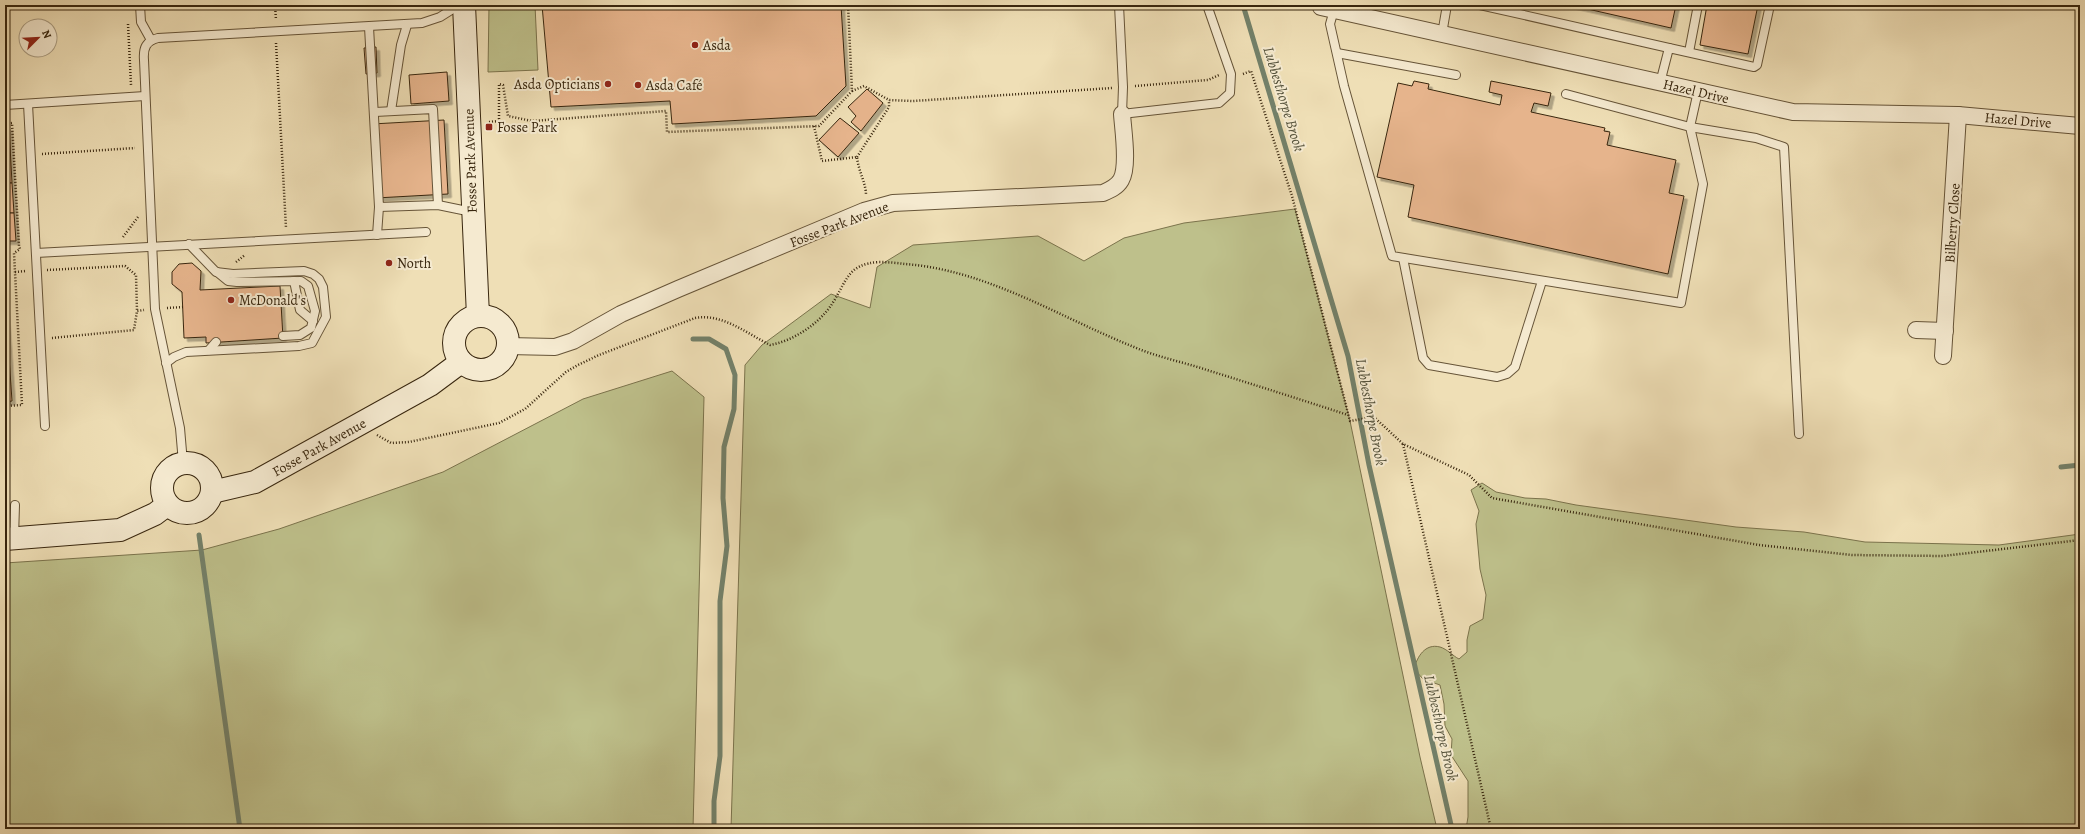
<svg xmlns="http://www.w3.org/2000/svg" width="2085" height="834" viewBox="0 0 2085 834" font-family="Alegreya,serif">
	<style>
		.green { fill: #bec08b; stroke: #7b734c }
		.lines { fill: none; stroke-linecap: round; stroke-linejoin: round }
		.stream { stroke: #73816a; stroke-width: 5 }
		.building { fill: #e6b48c; stroke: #38260e; filter: url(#shadow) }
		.lane-casing { stroke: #665438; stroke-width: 10 }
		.street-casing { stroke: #665438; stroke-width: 18 }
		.secondary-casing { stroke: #38260e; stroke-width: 24 }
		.path { stroke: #38260e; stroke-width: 2.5; stroke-dasharray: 1 2; stroke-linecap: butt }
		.lane { stroke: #f5ead0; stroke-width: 8 }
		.street { stroke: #f5ead0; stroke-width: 16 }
		.secondary { stroke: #f5ead0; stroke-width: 22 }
		.poi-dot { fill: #8f2418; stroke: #f5ead0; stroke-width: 1.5 }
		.labels { text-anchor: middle; stroke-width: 4; stroke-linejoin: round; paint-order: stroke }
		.poi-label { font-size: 14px; fill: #38260e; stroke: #f5ead0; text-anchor: start }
		.street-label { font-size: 14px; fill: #38260e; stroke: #f5ead0 }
		.water-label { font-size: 15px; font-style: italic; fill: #56533c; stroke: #f5ead0 }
	</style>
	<defs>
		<filter id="shadow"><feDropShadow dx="3.5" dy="3.5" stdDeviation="0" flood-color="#0004"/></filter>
	</defs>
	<rect width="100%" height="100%" fill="#efdfb6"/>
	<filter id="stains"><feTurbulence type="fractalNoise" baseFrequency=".005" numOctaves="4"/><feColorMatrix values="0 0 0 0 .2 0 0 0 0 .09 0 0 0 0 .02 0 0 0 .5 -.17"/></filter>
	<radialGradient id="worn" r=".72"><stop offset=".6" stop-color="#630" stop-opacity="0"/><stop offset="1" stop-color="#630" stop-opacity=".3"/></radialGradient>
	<g class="green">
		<path d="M489,5H535L538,70L488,72Z"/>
		<path d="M1295,209L1350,421L1420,757L1437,829H731L745,365L762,345L831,294L870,308L877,267L913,245L1038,236L1084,261L1124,238L1184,223Z"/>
		<path d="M672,371L704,397L693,829H5V563L202,550L279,529L443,472L583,399Z"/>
		<path d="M1482,483L1496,492L1525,498L1546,499L1576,505L1736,527L1804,532L1865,542L1999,545L2080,534V829H1466L1468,817V781L1451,755L1452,739L1445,726L1444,704L1440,685L1423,679L1414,669C1417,657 1425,643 1440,647C1447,649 1453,656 1459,659L1467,652V640L1470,626L1483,619L1486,595L1480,569L1476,524L1479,511L1471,490Z"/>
	</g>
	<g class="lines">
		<g class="stream">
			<path d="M1243,5L1348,356L1369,465L1452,829"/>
			<path d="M693,339H709L726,349L735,375L734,409L724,447L723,498L727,546L720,601V756L714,801V829"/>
			<path d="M2061,467L2080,465"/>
			<path d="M199,535L240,829"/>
		</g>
	</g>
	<g class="building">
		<path d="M542,5H841L846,86L816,116L672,124L670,101L551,107Z"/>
		<path d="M1570,5H1676L1671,28Z"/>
		<path d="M1707,5H1758L1748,54L1700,45Z"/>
		<path d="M376,47L377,73L366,74L364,48Z"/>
		<path d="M447,72L449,101L411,104L409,75Z"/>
		<path d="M1414,81L1429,84L1428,89L1500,105L1502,95L1489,92L1491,81L1551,93L1548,106L1534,103L1531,112L1605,128L1604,131L1610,132L1607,145L1676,160L1669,193L1684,196L1668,274L1408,217L1414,185L1377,177L1398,83L1412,86Z"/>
		<path d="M867,89L883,103L861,131L851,122L856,116L848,107Z"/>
		<path d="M840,118L859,133L838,157L819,140Z"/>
		<path d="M444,120L448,194L376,198L372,124Z"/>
		<path d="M5,127H9L12,183H5Z"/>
		<path d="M5,183H12L14,213H5Z"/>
		<path d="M5,213H14L16,241H5Z"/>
		<path d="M192,263L201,271L200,290L280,286L283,338L206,343V337L184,338L182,292L172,284V272L179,264Z"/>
		<path d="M5,298L12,401L5,402Z"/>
	</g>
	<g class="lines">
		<defs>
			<g id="lane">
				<path d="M140,5L141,22L151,40"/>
				<path d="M1119,5L1123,87L1122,114L1219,103L1230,93L1231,74L1207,5"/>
				<path d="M1480,5L1669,48"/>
				<path d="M1334,10L1330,24L1344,86L1392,256L1681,303L1703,184L1690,127L1566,94"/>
				<path d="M369,27L379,207L438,205L472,212"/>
				<path d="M1442,34L1447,5"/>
				<path d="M1689,52L1698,5"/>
				<path d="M1337,53L1456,75"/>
				<path d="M1660,83L1669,48L1754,67L1757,65L1770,5"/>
				<path d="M1698,91L1690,127L1756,138L1784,147L1799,434"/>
				<path d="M28,104L45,426"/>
				<path d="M5,105L145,96"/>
				<path d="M391,111L401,45L407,25"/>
				<path d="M375,112L433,109L438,205"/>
				<path d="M377,235L379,207"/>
				<path d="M36,253L426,232"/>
				<path d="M1403,258L1423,358L1429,365L1497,377L1507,374L1515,367L1542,281"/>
				<path d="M217,272L228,281L237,282L301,281L308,286L315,311L311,328L300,335L283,336"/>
				<path d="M294,281L300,310L313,321"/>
				<path d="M209,350L216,342"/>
				<path d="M166,363L174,357L186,352L299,346L312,343L326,317L323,287L319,279L313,274L304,271L233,274L216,272L189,244"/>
				<path d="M183,463L180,428L155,309L144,60C143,48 146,41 158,38L422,23L440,17L459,5"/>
				<path d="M14,538L15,505"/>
			</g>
			<g id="street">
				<path d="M1321,5V7L1793,112L1958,115L2080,126"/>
				<path d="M1916,330L1945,331"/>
				<path d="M508,346L555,347L573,341L621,314L678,289L864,211L893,203L1103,193C1110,190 1117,187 1121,180C1129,166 1123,130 1122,114"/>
				<path d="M1943,356L1958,115"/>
			</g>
			<g id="secondary">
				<path d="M464,5L478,316"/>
				<circle cx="481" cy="343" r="27"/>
				<circle cx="187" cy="488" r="25"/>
				<path d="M212,492L255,482L430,385L461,362"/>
				<path d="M5,539L120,530L155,514L167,505"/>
			</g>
		</defs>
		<use href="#lane" class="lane-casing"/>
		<use href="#street" class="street-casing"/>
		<use href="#secondary" class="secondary-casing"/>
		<g class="path">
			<path d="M275,5L276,20"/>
			<path d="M128,24L131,85"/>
			<path d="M276,43L286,228"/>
			<path d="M1243,74L1251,71L1292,196L1350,421L1374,417L1403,444L1469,475L1492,498L1759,545L1852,555L1943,556L2080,540"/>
			<path d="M1135,86L1208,80L1219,75"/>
			<path d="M852,91L864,86L889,100L913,101L1112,88"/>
			<path d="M489,122L499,121V84L503,85L508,116L532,121L666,111L667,132L819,126L852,91L848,5"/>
			<path d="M5,124L12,123L19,246L20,249L14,253L22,405L5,406"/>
			<path d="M814,126L822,161L857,157C858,170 866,183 866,195"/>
			<path d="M42,154L135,148"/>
			<path d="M857,157L889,107V100"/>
			<path d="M123,237L138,217"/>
			<path d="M236,262L245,255"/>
			<path d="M47,270L125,266L136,275L137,311"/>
			<path d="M15,272L26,271"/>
			<path d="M167,308L183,307"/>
			<path d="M52,338L134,330L137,311L144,310"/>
			<path d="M377,435L391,443L409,442L499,423L525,409L566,372L578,365L599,355L695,318C722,313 746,333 770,345C793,341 819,324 832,304C847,281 847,264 879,262C888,262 897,263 905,264C987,270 1059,317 1134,347C1157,357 1183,362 1207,370C1255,385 1302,400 1348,415"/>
			<path d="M1403,444L1491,829"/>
		</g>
		<use href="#lane" class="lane"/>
		<use href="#street" class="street"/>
		<use href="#secondary" class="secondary"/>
	</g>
	<g class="poi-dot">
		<circle cx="695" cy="45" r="4"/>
		<circle cx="608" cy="84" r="4"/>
		<circle cx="638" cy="85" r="4"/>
		<rect x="485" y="123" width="8" height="8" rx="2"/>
		<circle cx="389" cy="263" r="4"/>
		<circle cx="231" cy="300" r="4"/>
	</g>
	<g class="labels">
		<g class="poi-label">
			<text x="703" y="50">Asda</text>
			<text x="600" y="89" text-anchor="end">Asda Opticians</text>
			<text x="646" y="90">Asda Café</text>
			<text x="497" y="132">Fosse Park</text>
			<text x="397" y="268">North</text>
			<text x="239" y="305">McDonald's</text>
		</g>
		<g class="street-label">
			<text transform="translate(1696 91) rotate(13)" y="5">Hazel Drive</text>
			<text transform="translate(2018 120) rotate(5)" y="5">Hazel Drive</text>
			<text transform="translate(470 161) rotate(-92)" y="5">Fosse Park Avenue</text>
			<text transform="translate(1952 223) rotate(-86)" y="5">Bilberry Close</text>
			<text transform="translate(839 224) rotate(-21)" y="5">Fosse Park Avenue</text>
			<text transform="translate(319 447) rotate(-29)" y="5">Fosse Park Avenue</text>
		</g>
		<g class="water-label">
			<text transform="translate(1284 99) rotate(73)" y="5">Lubbesthorpe Brook</text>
			<text transform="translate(1371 412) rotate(79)" y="5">Lubbesthorpe Brook</text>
			<text transform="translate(1441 728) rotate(77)" y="5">Lubbesthorpe Brook</text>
		</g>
	</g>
	<rect width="2085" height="834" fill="none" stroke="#efdfb6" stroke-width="20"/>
	<rect x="6" y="6" width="2073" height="822" fill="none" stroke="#38260e" stroke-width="2"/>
	<rect x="10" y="10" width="2065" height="814" fill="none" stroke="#38260e"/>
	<g transform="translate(38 38) rotate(66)"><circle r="19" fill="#f5ead0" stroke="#a99c82"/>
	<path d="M0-3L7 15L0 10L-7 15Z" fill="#8f2418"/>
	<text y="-6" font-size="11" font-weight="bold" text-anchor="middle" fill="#38260e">N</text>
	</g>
	<rect width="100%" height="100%" filter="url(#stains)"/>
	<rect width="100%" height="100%" fill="url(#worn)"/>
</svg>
